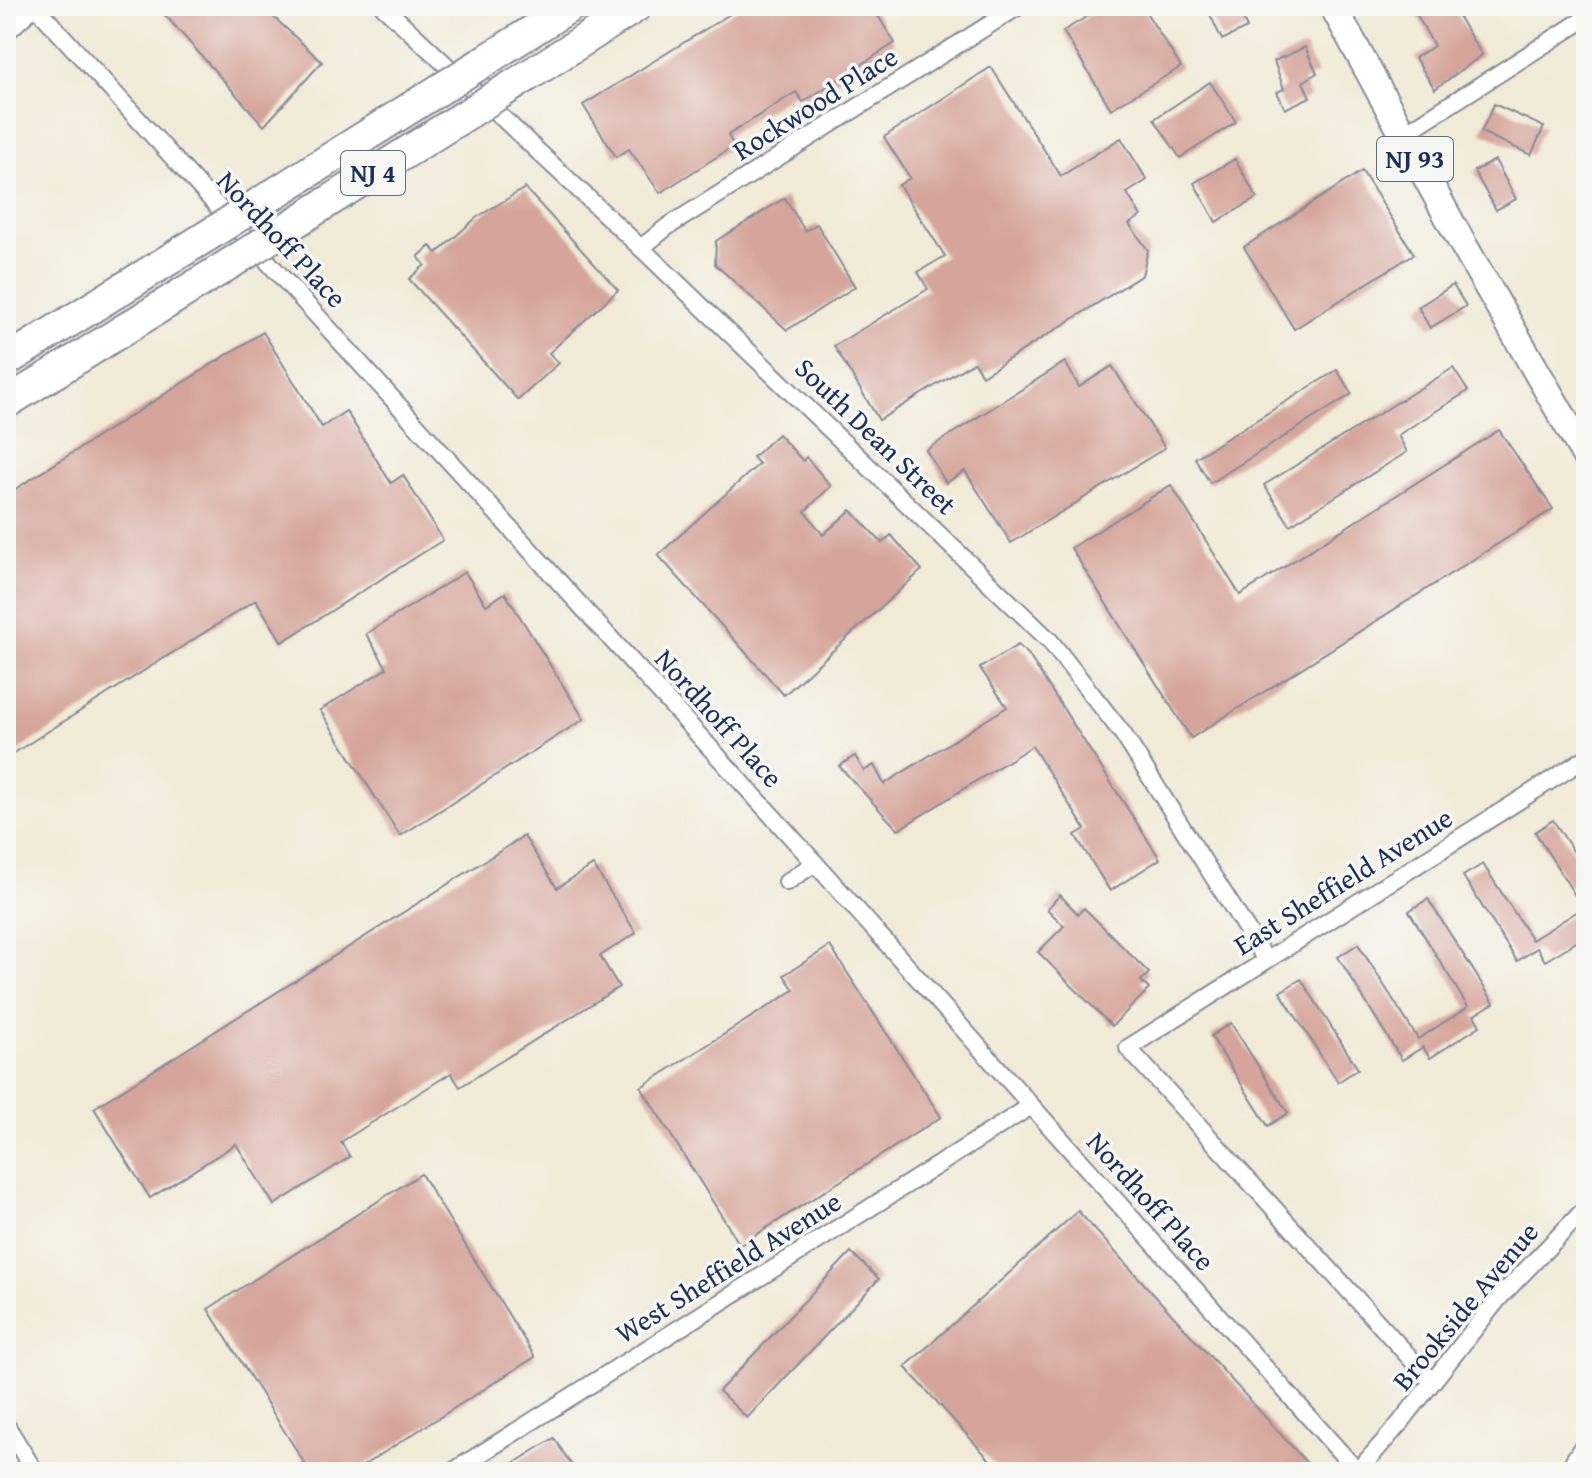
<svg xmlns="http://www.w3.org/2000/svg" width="1592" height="1478" viewBox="0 0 1592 1478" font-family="'Gentium Book Plus',serif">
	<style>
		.building { fill: #d5a49a }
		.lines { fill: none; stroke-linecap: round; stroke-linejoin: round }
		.street-casing { stroke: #868c9a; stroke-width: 20 }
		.primary-casing { stroke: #868c9a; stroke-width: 30 }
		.highway-casing { stroke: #868c9a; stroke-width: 34 }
		.street { stroke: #fff; stroke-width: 16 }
		.primary { stroke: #fff; stroke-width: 26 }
		.highway { stroke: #fff; stroke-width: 30 }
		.highway-bridge-casing { stroke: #868c9a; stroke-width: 34; stroke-linecap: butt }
		.highway-bridge { stroke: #fff; stroke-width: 30 }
		.labels { text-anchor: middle; stroke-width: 7; stroke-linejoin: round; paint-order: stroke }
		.shield { fill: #f6f6f2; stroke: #5d6b8a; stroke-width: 2 }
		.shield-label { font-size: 26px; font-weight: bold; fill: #1b2f5e }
		.street-label { font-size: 28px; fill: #1b2f5e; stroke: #f6f6f2 }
	</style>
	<rect width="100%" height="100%" fill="#f6f6f2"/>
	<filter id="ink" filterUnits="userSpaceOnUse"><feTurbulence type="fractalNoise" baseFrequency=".0125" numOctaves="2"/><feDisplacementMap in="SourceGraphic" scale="16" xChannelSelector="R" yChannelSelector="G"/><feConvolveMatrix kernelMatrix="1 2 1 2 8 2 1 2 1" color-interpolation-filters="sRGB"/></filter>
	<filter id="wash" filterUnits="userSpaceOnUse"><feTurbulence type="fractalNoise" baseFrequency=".006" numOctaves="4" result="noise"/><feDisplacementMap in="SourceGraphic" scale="32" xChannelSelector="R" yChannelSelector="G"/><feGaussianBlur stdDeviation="1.8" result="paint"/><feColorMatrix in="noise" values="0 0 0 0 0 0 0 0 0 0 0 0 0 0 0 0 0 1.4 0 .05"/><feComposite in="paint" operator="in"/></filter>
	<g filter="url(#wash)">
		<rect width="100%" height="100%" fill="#f1ead6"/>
		<g id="blocks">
			<g class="building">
				<path d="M157,6H262L322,62L264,126Z"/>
				<path d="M743,6H872L895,43L803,102L796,92L728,135L734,146L660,193L629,149L616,157L583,105Z"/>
				<path d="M1105,6H1142L1181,67L1111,109L1063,31Z"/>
				<path d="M1206,6H1237L1247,28L1222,40Z"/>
				<path d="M1412,6H1452L1482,55L1435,89L1415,58L1434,46Z"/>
				<path d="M1305,47L1317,73L1303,82L1310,97L1285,109L1277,92L1284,89L1274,61Z"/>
				<path d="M991,67L1061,176L1121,138L1147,180L1127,193L1141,216L1129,224L1148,250L1142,275L982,376L974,362L879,420L834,346L928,289L918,272L945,256L899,185L910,178L884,137Z"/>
				<path d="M1210,82L1236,122L1180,158L1154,119Z"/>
				<path d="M1494,104L1544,127L1531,155L1481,132Z"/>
				<path d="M1235,159L1257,198L1216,222L1194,183Z"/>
				<path d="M1495,160L1516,199L1496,210L1474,171Z"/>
				<path d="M1362,171L1414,254L1294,329L1244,247Z"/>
				<path d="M525,188L618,290L549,353L559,363L518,400L409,279L425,265L418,257L430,246L437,253L476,218Z"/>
				<path d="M785,198L805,231L817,224L855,287L787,330L715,264L716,241Z"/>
				<path d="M1453,285L1466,306L1430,328L1418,307Z"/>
				<path d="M263,332L322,427L346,411L391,483L403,475L443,540L282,642L256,600L6,758V495Z"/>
				<path d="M1065,362L1079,387L1112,366L1165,448L1011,543L965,471L946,483L926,450Z"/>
				<path d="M1453,368L1468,391L1398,435L1407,452L1290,525L1264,485Z"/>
				<path d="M1337,370L1352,394L1210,483L1195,458Z"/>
				<path d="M1499,430L1553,509L1191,738L1071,548L1171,485L1240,595Z"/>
				<path d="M778,434L803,461L806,457L831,486L805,511L823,535L851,510L882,543L891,535L922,570L784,695L658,555L759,464L753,457Z"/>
				<path d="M465,572L486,605L505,593L584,719L400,836L320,710L387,668L366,634Z"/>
				<path d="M1018,645L1028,654L1160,859L1110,891L1075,835L1085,829L1032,746L898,830L839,766L855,756L864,771L874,765L884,784L1007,707L980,668Z"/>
				<path d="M1553,820L1586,871V936L1545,961L1537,948L1517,961L1463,876L1483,864L1532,940L1583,908L1535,832Z"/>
				<path d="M524,836L557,888L593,865L636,933L600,956L619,987L460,1087L451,1073L341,1142L350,1157L274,1205L236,1144L150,1198L94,1108Z"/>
				<path d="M1060,895L1078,914L1084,908L1149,973L1141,981L1149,989L1112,1026L1038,952L1064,926L1047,909Z"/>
				<path d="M1428,899L1494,1003L1474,1015L1480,1026L1430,1058L1423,1047L1402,1060L1338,957L1358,944L1418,1039L1468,1007L1409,911Z"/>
				<path d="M830,946L941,1117L740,1245L641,1087L794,990L784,975Z"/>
				<path d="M1301,979L1358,1069L1338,1082L1280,992Z"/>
				<path d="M1231,1023L1288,1113L1268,1126L1211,1036Z"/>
				<path d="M421,1174L535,1357L353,1472H310L208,1309Z"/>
				<path d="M1078,1211L1315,1472H1001L905,1367Z"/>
				<path d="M851,1252L879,1279L747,1418L719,1391Z"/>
				<path d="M554,1438L576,1472H500Z"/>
			</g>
		</g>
	</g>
	<g filter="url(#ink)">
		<use href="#blocks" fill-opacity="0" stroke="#868c9a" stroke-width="2"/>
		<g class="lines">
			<defs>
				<g id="street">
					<path d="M35,6L815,863L1357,1471"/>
					<path d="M383,6L641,248L1050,641L1123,734L1266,960"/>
					<path d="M6,33L35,6"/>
					<path d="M1402,135L1586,18"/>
					<path d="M641,248L667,227L1019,6"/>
					<path d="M787,882L815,863"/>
					<path d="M1432,1382L1128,1048L1586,758"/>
					<path d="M6,1425L35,1472"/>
					<path d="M452,1472L1031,1106"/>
					<path d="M1357,1472L1400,1423L1498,1299L1586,1208"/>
				</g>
				<path id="primary" d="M1333,6L1460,239L1586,457"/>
				<g id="highway">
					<path d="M488,59L571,6"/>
					<path d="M515,84L637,6"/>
					<path d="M6,361L207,236"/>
					<path d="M6,403L231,263"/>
					<path d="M1575,1472L1586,1454"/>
				</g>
			</defs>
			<use href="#street" class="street-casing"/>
			<use href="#primary" class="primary-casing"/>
			<use href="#highway" class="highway-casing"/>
			<use href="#street" class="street"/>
			<use href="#primary" class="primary"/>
			<use href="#highway" class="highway"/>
			<defs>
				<g id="highway-bridge">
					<path d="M207,236L488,59"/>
					<path d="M231,263L515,84"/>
				</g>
			</defs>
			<use href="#highway-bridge" class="highway-bridge-casing"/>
			<use href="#highway-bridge" class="highway-bridge"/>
		</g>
	</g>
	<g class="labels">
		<g class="shield">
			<rect x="1377" y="137" width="76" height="44" rx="6"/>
			<rect x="341" y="151" width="64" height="44" rx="6"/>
		</g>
		<g class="shield-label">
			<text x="1415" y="168">NJ 93</text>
			<text x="373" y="182">NJ 4</text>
		</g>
		<g class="street-label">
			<text transform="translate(815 103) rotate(-32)" y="10">Rockwood Place</text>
			<text transform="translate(282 239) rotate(47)" y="10">Nordhoff Place</text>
			<text transform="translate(876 436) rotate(44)" y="10">South Dean Street</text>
			<text transform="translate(719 718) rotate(48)" y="10">Nordhoff Place</text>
			<text transform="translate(1343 881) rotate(-32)" y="10">East Sheffield Avenue</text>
			<text transform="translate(1151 1201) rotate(48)" y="10">Nordhoff Place</text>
			<text transform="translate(728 1267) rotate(-32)" y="10">West Sheffield Avenue</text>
			<text transform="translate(1465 1306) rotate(-50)" y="10">Brookside Avenue</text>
		</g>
	</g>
	<rect width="1592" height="1478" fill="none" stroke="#f6f6f2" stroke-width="32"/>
</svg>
